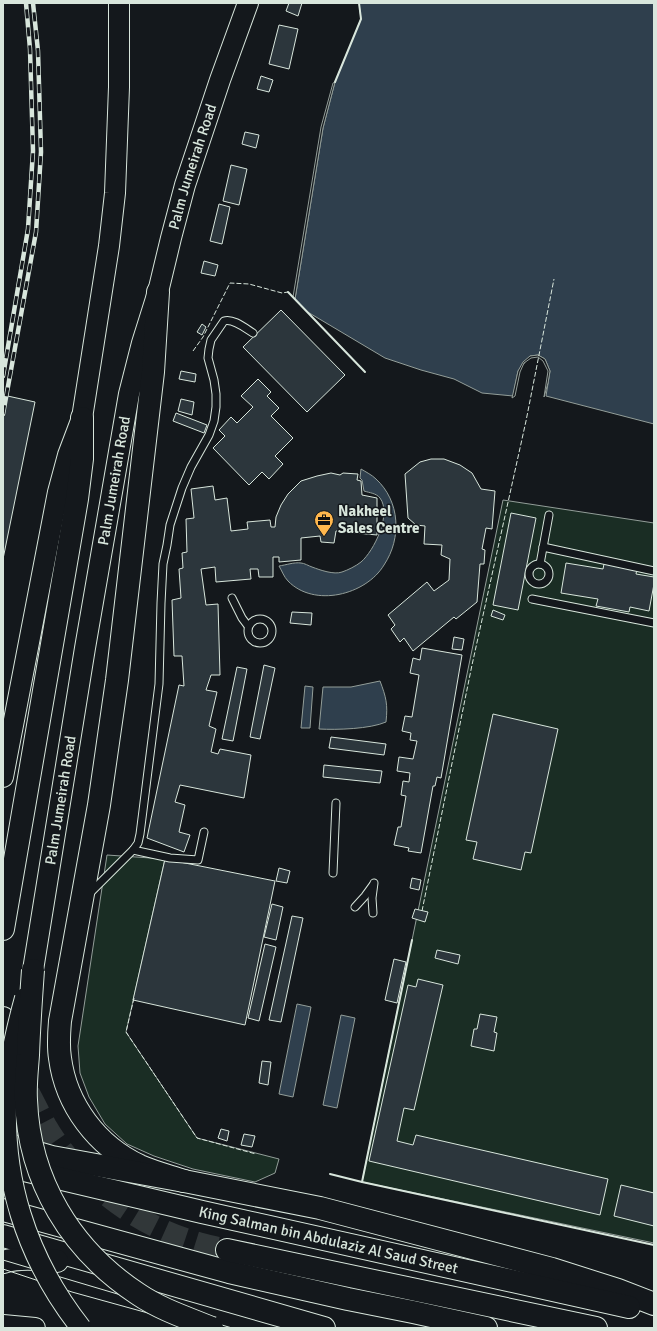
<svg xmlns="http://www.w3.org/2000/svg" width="657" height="1331" viewBox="0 0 657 1331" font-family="Signika,sans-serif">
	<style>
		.green { fill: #1a2d24; stroke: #939e99 }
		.water { fill: #2f3f4d; stroke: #939e99 }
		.pier { fill: #14181c; stroke: #939e99 }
		.building { fill: #2c363c; stroke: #d8e6dc }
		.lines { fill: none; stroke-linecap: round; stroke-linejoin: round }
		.primary-tunnel { stroke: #313739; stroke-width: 22; stroke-dasharray: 22 11; stroke-linecap: butt }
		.lane-casing { stroke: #d8e6dc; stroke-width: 9 }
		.secondary-casing { stroke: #d8e6dc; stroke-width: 22 }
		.primary-casing { stroke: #d8e6dc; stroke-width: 24 }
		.lane { stroke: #14181c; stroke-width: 7 }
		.secondary { stroke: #14181c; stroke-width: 20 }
		.primary { stroke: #14181c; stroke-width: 22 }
		.tram { stroke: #d8e6dc; stroke-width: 1 }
		.rail-casing { stroke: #d8e6dc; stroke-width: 4.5 }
		.rail { stroke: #14181c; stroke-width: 3; stroke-dasharray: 9; stroke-linecap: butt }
		.secondary-bridge-casing { stroke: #d8e6dc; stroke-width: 22; stroke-linecap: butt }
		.primary-bridge-casing { stroke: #d8e6dc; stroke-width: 24; stroke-linecap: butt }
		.secondary-bridge { stroke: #14181c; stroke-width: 20 }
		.primary-bridge { stroke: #14181c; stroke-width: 22 }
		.fence { stroke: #d8e6dc; stroke-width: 1; stroke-dasharray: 5 2; stroke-linecap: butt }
		.wall { stroke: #d8e6dc; stroke-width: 2 }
		.labels { text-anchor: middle; stroke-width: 3; stroke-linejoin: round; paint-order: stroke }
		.street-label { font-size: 15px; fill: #d8e6dc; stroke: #14181c }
		.poi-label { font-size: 15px; font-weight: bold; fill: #d8e6dc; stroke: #14181c; text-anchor: start }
	</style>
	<rect width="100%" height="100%" fill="#14181c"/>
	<g class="green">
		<path d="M503,500L654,523V1243L362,1182Z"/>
		<path d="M107,855L165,859L126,1032L197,1138L279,1159L275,1173L255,1182L193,1169L154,1156L127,1144L105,1124L89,1097L80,1073L78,1046Z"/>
	</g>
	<g class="water">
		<path d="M359,3H654V424L546,396L550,371L545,359L538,355L530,356L518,371L513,396L482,393L454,379L421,370L385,358L306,311L295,299L323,128L335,82L361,19Z"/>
		<path d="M361,469C366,472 372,475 376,479C400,501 402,538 384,565C366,595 314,608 288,581C284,577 282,571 279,566C286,565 294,562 301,563C304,563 309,566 312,567C320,570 334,575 342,572C348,570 356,566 361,562C374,551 392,514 380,498C376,493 370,493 364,491L362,480L360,478Z"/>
		<path d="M380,681C386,697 388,704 386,722C370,729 337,730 319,729L323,687H351Z"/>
		<path d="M305,686L313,687L310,728H301Z"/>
		<path d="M297,1004L311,1007L293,1097L279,1094Z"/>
		<path d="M341,1015L355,1018L337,1108L323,1105Z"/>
	</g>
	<g class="pier">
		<path d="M335,82L323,128L295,299L293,297L321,127L333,83Z"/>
		<path d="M538,355L545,359L550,371L548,383L544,397L548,371L543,361L538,357L531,358L524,363L520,372L515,396L512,398L518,371L523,362L530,356Z"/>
	</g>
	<g class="building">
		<path d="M289,3H302L298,16L286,11Z"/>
		<path d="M279,25L298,29L289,69L269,64Z"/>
		<path d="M261,76L273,80L269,92L257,89Z"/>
		<path d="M245,132L259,135L256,148L242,144Z"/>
		<path d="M231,165L247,169L239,205L223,201Z"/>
		<path d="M219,204L230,207L222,244L210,241Z"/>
		<path d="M204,261L218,265L215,276L201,273Z"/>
		<path d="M281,310L345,375L307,412L243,347Z"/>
		<path d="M202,324L206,327L202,335L197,332Z"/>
		<path d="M181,371L196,374L195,382L179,379Z"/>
		<path d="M258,379L271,392L267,396L279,408L271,416L293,438L275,456L283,464L269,479L262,472L249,485L213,448L225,436L219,430L231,417L237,423L253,407L241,396Z"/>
		<path d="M3,395L35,402L3,559Z"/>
		<path d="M181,399L194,402L192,415L178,411Z"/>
		<path d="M176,413L207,425L204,433L173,421Z"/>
		<path d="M431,459H444L460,465L472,473L481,489L495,491L492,529L486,528L482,549L485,550L484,564H480L477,602L456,619L454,617L413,651L404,638L400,642L391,629L395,625L388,615L427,582L434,591L449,580L450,559L441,555L442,545L424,544L425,526L416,525L408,518L405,474L420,462Z"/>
		<path d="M331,473L340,475L343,473L358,474L357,480L361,481L362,495L377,498V535L336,531L334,543L321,542L320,536L301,538V560L279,562V557H273V577H259L258,569H250L251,579L216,582L215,567L201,569L206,605L218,604L220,675H211L206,690L217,692L209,726L216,729L211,752L218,754L220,749L251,755L244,798L180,785L175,802L185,805L179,832L190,835L184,852L147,838L179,685L184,686L182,656H174L172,600L181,598L179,569L183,568L182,553L187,552L186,519L194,518L191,489L213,486L215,500L227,498L231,531L248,529L247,522L270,520L271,527H275L276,517L281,505L288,494L301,481L317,476Z"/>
		<path d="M511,513L536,518L518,610L493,605Z"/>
		<path d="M566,563L603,569L604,564L637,569L636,574L654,577V584L649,611L630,607L629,612L596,606L598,599L561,593Z"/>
		<path d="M493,610L505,615L503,620L491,616Z"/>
		<path d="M292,612L312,613L311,625L290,623Z"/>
		<path d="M454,637L464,639L462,650L452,649Z"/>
		<path d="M422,648L462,655L441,778L437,777L435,786H433L421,853L408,851L409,848L394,845L398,827H401L406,796L401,795L403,781L409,782L410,773L397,771L399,757L413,759L417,741L410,740L411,733L402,731L405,716L412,717L419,675L410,673L413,658L420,660Z"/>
		<path d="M264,665L275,668L260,739L250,737Z"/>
		<path d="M237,667L247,669L233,741L222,739Z"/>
		<path d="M493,714L558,729L531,853L525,852L521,870L473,859L477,842L466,840Z"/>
		<path d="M331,737L386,744L384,755L329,748Z"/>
		<path d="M324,765L382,771L380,783L323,777Z"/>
		<path d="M165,859L275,881L245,1025L133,1000Z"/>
		<path d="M279,868L290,871L287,883L276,881Z"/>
		<path d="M412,878L421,880L419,890L410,888Z"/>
		<path d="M272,904L283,907L276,940L264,937Z"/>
		<path d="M415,909L428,912L425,922L412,918Z"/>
		<path d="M292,916L303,918L281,1022L269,1020Z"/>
		<path d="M265,944L276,947L259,1021L248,1018Z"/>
		<path d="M437,950L460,955L458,964L435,958Z"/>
		<path d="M394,959L406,962L397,1003L385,1000Z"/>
		<path d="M418,979L443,985L414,1110L404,1108L397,1141L413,1145L416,1135L608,1179L600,1215L369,1161L408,985L416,987Z"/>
		<path d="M480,1014L497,1017L494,1032L497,1033L494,1051L471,1046L474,1029H477Z"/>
		<path d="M262,1061L271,1062L268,1085L259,1083Z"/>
		<path d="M221,1129L229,1131L227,1141L218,1138Z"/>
		<path d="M244,1134L255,1136L252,1147L241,1145Z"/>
		<path d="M621,1185L654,1193V1226L614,1216Z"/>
	</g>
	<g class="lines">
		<path class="primary-tunnel" d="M29,1093C35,1104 40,1115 46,1126C76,1178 134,1224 192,1241C203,1245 216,1247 227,1250"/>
		<defs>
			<g id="lane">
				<path d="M543,547L654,571"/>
				<path d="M540,564L549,515"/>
				<circle cx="539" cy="574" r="10"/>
				<path d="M232,598L242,618L248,626"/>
				<path d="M532,599L654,623"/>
				<circle cx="260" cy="631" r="12"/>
				<path d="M133,850L170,858L198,860L204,832"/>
				<path d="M333,873L336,803"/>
				<path d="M89,894L133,850L138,843L140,834L159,684L161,603L163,564L167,545L170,525L182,488L191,467L209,435L214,421L216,407V394L214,380L208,358L209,349L211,340L224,321C233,318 245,328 253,333"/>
				<path d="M355,907L365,896L373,885"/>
				<path d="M373,913L372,898L374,883"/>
			</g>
			<g id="secondary">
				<path d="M3,777L58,492L68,455L82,418L109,246L115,193L119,87V3"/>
				<path id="s1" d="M33,970L85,648L129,394L142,343L158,292L171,238L185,185L220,80L248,3"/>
				<path d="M3,1325L35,1328"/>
			</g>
			<g id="primary">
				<path d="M158,292L153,372L117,680L99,805L60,1021C59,1033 58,1046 60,1058C66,1105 97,1146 140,1166C154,1172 169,1176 184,1181"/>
				<path d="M3,929L77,499L82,459V418"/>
				<path d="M3,1018L6,1031L15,1061"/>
				<path d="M3,1143L52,1157L184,1181L320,1208L552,1269L618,1290L654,1304"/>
				<path id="s2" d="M3,1165L202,1212L629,1307"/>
				<path d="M3,1210L229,1272L348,1299L413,1312L486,1328"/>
				<path d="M3,1236L324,1328"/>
				<path d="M227,1250L596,1328"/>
				<path d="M3,1262C18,1257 42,1259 57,1261"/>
			</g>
		</defs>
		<use href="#lane" class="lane-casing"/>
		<use href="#secondary" class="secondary-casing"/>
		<use href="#primary" class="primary-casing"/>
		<use href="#lane" class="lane"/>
		<use href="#secondary" class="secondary"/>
		<use href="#primary" class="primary"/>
		<g class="tram">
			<path d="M3,1260L232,1328"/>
			<path d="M3,1269L72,1292L202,1328"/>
		</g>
		<defs>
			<g id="rail">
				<path d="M3,376L28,229L33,151L30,49L26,3"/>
				<path d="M3,414L36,232L41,152L38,51L33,3"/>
			</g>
		</defs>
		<use href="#rail" class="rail-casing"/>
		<use href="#rail" class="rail"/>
		<defs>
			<path id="secondary-bridge" d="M25,998C17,1027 10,1057 7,1087C0,1176 26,1258 81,1328"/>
			<path id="primary-bridge" d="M33,970C31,998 29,1027 28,1055C27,1070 25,1085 26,1100C29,1181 71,1250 138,1294C160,1309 187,1318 212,1328"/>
		</defs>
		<use href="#secondary-bridge" class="secondary-bridge-casing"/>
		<use href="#primary-bridge" class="primary-bridge-casing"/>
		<use href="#secondary-bridge" class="secondary-bridge"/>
		<use href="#primary-bridge" class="primary-bridge"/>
		<g class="fence">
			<path d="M193,351L203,337L230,283L249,284L282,293L288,292"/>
			<path d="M422,911L472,665L526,421L554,279"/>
			<path d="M134,998L126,1032L197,1138L256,1154"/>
		</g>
		<g class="wall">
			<path d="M335,82L361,19L359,3"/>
			<path d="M288,292L365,372"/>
			<path d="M330,1174L362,1182L412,940"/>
			<path d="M362,1182L654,1245"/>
		</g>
	</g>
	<defs>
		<symbol id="office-pin" viewBox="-11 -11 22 30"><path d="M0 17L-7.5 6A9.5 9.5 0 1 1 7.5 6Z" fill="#ffb74d" stroke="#14181c"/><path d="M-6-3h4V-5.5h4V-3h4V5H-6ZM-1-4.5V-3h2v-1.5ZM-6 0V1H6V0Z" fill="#111"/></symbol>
	</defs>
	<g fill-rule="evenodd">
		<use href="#office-pin" x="313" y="509" width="22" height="30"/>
	</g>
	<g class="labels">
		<g class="street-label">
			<text dy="5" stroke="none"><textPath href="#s1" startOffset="820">Palm Jumeirah Road</textPath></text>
			<text dy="5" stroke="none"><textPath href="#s1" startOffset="496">Palm Jumeirah Road</textPath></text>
			<text dy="5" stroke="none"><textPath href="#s1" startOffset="172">Palm Jumeirah Road</textPath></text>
			<text dy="5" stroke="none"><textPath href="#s2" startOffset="334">King Salman bin Abdulaziz Al Saud Street</textPath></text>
		</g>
		<g class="poi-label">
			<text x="338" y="516">Nakheel<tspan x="338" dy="17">Sales Centre</tspan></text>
		</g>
	</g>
	<rect width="657" height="1331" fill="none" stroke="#d8e6dc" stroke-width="8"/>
</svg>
